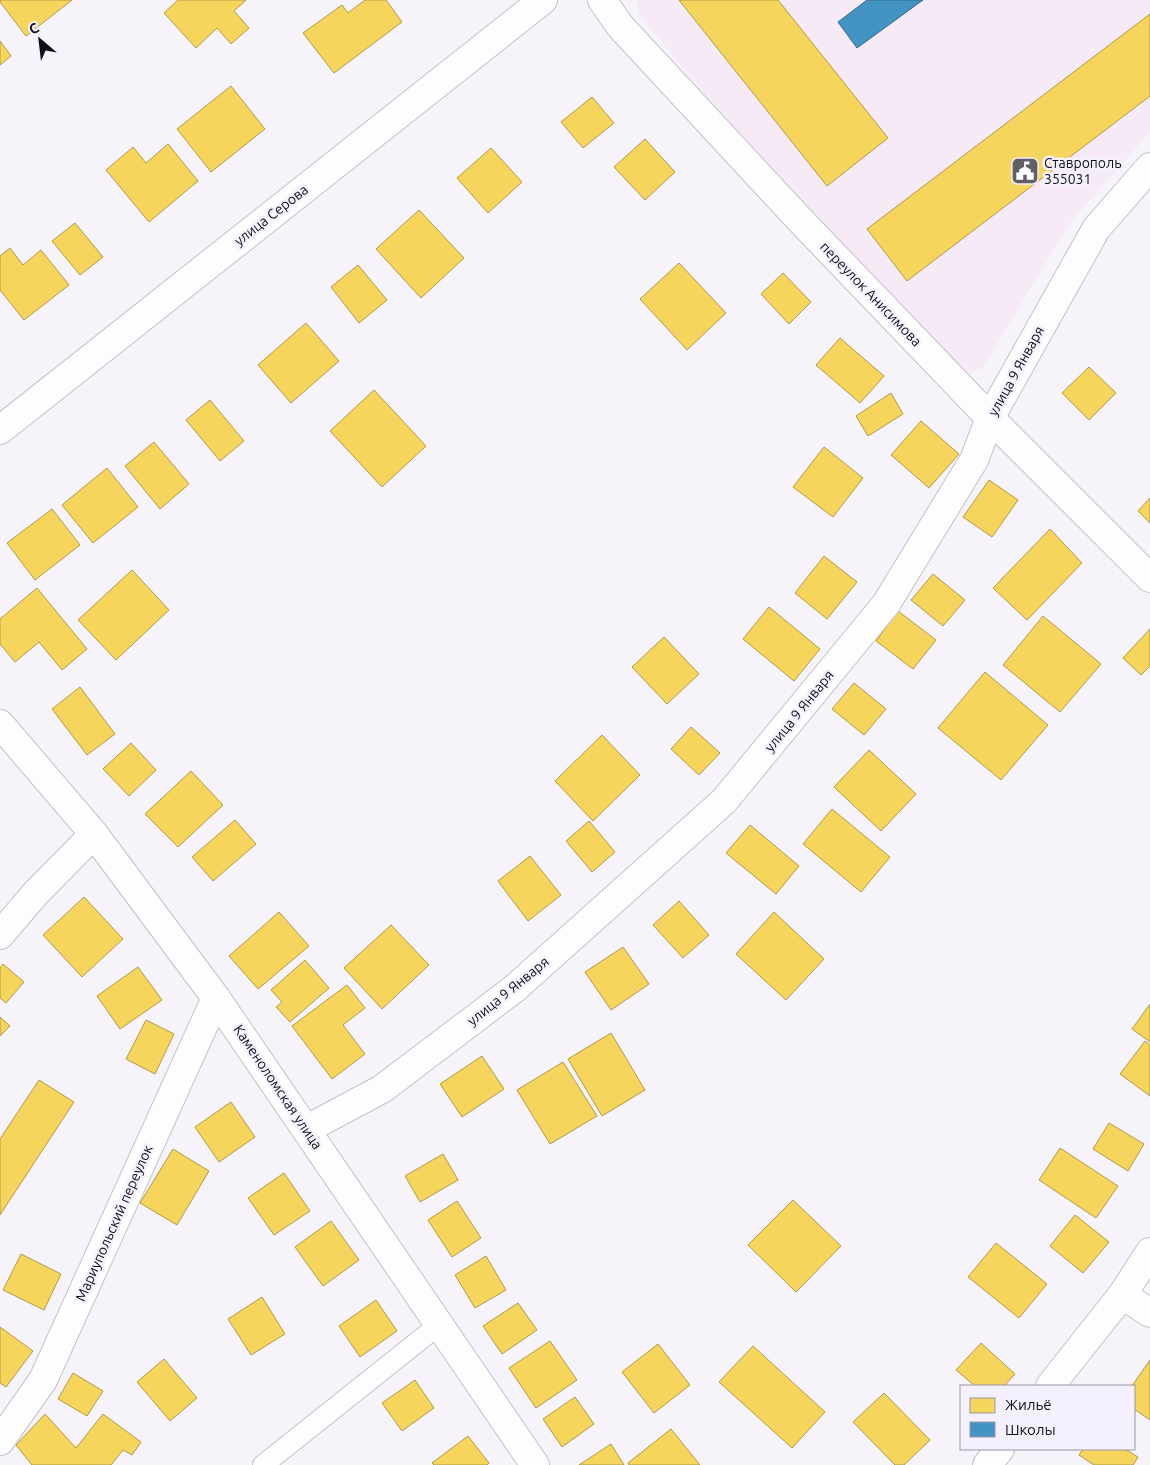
<svg xmlns="http://www.w3.org/2000/svg" width="1150" height="1465" viewBox="0 0 1150 1465" font-family="Ubuntu,sans-serif">
	<style>
		.education { fill: #f5eaf6 }
		.homes { fill: #f6d55c; stroke: #b19947 }
		.schools { fill: #4393c3; stroke: #346b8f }
		.lines { fill: none; stroke-linecap: round; stroke-linejoin: round }
		.service-casing { stroke: #c3c1c8; stroke-width: 22 }
		.minor-casing { stroke: #c3c1c8; stroke-width: 30 }
		.secondary-casing { stroke: #c3c1c8; stroke-width: 30 }
		.service { stroke: #fefdfe; stroke-width: 20 }
		.minor { stroke: #fefdfe; stroke-width: 28 }
		.secondary { stroke: #fefdfe; stroke-width: 28 }
		.labels { text-anchor: middle; stroke-width: 5; stroke-linejoin: round; paint-order: stroke }
		.poi-label { font-size: 14px; fill: #110e16; stroke: #f5f0fe; text-anchor: start }
		.street-label { font-size: 14px; fill: #110e16; stroke: #f5f0fe }
	</style>
	<rect width="100%" height="100%" fill="#f6f4fa"/>
	<path class="education" d="M636,0H1150V132L1069,224L982,369L961,372L688,76L639,13Z"/>
	<g class="homes">
		<path d="M0,0H72L26,36L0,2Z"/>
		<path d="M178,0H246L234,11L249,28L231,44L217,28L196,48L164,13Z"/>
		<path d="M365,0H386L402,22L334,73L303,33L342,5L348,13Z"/>
		<path d="M679,0H778L888,138L827,186Z"/>
		<path d="M1150,14V96L907,281L867,229Z"/>
		<path d="M0,41L11,56L0,65Z"/>
		<path d="M231,86L265,129L211,172L177,129Z"/>
		<path d="M592,97L614,123L583,148L561,122Z"/>
		<path d="M645,139L675,172L645,200L614,167Z"/>
		<path d="M168,144L198,181L149,222L106,170L133,147L146,163Z"/>
		<path d="M491,148L522,182L488,213L457,178Z"/>
		<path d="M419,210L464,258L421,298L376,249Z"/>
		<path d="M75,223L103,257L80,275L52,241Z"/>
		<path d="M10,248L23,265L41,250L69,285L24,320L0,290V256Z"/>
		<path d="M679,263L726,313L687,350L640,299Z"/>
		<path d="M358,265L387,300L359,323L331,287Z"/>
		<path d="M783,273L811,302L789,324L761,294Z"/>
		<path d="M306,323L339,361L291,403L258,365Z"/>
		<path d="M840,338L884,376L860,403L816,365Z"/>
		<path d="M1089,367L1116,393L1089,420L1062,393Z"/>
		<path d="M374,390L426,446L382,487L330,431Z"/>
		<path d="M891,393L903,414L868,436L856,416Z"/>
		<path d="M210,400L244,441L220,461L186,420Z"/>
		<path d="M921,421L959,454L929,488L891,455Z"/>
		<path d="M154,442L189,484L160,509L125,466Z"/>
		<path d="M824,447L863,478L833,517L793,487Z"/>
		<path d="M107,468L138,507L93,543L62,505Z"/>
		<path d="M989,480L1018,500L992,537L963,517Z"/>
		<path d="M1150,498V523L1138,511Z"/>
		<path d="M52,509L80,545L35,580L7,543Z"/>
		<path d="M1050,529L1082,563L1027,620L993,588Z"/>
		<path d="M824,556L857,582L827,619L795,593Z"/>
		<path d="M132,570L169,610L116,660L78,620Z"/>
		<path d="M933,574L965,600L943,626L911,600Z"/>
		<path d="M37,588L87,649L62,670L39,642L15,662L0,644V619Z"/>
		<path d="M769,607L820,649L794,681L743,639Z"/>
		<path d="M898,611L936,640L913,669L876,641Z"/>
		<path d="M1043,616L1101,664L1060,712L1003,665Z"/>
		<path d="M1150,629V666L1141,675L1123,658Z"/>
		<path d="M664,637L699,674L667,704L632,667Z"/>
		<path d="M985,672L1048,725L1001,780L938,728Z"/>
		<path d="M854,683L886,709L864,735L832,709Z"/>
		<path d="M80,687L115,734L87,755L52,709Z"/>
		<path d="M691,727L720,753L699,775L671,749Z"/>
		<path d="M602,735L640,775L593,821L555,781Z"/>
		<path d="M131,743L156,770L129,796L103,769Z"/>
		<path d="M869,750L916,794L881,831L834,787Z"/>
		<path d="M191,771L223,805L178,847L145,814Z"/>
		<path d="M832,809L890,857L861,892L803,844Z"/>
		<path d="M235,820L256,844L213,881L192,857Z"/>
		<path d="M589,821L615,852L592,872L566,841Z"/>
		<path d="M750,825L799,866L776,894L726,853Z"/>
		<path d="M530,856L561,895L528,921L498,881Z"/>
		<path d="M84,897L123,939L82,977L43,935Z"/>
		<path d="M679,901L709,935L683,958L653,925Z"/>
		<path d="M279,912L309,946L258,989L229,956Z"/>
		<path d="M774,912L824,959L786,1000L736,954Z"/>
		<path d="M391,925L429,965L382,1009L344,968Z"/>
		<path d="M623,947L649,984L611,1010L585,972Z"/>
		<path d="M305,960L329,988L290,1022L276,1007L282,1002L271,990Z"/>
		<path d="M3,964L24,982L6,1003L0,998V968Z"/>
		<path d="M138,967L162,1000L120,1029L97,996Z"/>
		<path d="M347,985L365,1008L343,1025L365,1054L332,1079L292,1026Z"/>
		<path d="M1150,1004V1042L1132,1029Z"/>
		<path d="M0,1017L10,1026L0,1036Z"/>
		<path d="M146,1020L174,1034L155,1074L126,1059Z"/>
		<path d="M611,1033L645,1090L602,1116L568,1059Z"/>
		<path d="M1145,1041L1150,1045V1096L1120,1074Z"/>
		<path d="M482,1056L504,1089L462,1117L440,1084Z"/>
		<path d="M563,1062L597,1116L550,1144L517,1090Z"/>
		<path d="M39,1080L74,1102L0,1215V1139Z"/>
		<path d="M231,1102L255,1137L219,1162L195,1127Z"/>
		<path d="M1109,1123L1144,1144L1128,1171L1093,1149Z"/>
		<path d="M1060,1148L1118,1186L1096,1218L1039,1180Z"/>
		<path d="M173,1149L209,1171L177,1225L140,1203Z"/>
		<path d="M443,1154L458,1180L420,1202L405,1176Z"/>
		<path d="M284,1173L310,1211L274,1235L248,1198Z"/>
		<path d="M793,1200L841,1246L796,1292L748,1245Z"/>
		<path d="M457,1201L481,1238L452,1257L428,1220Z"/>
		<path d="M1075,1215L1109,1242L1083,1273L1050,1246Z"/>
		<path d="M331,1221L359,1260L323,1286L295,1247Z"/>
		<path d="M996,1243L1047,1284L1019,1318L968,1277Z"/>
		<path d="M21,1254L61,1274L44,1310L3,1290Z"/>
		<path d="M486,1256L506,1290L475,1308L455,1275Z"/>
		<path d="M262,1297L285,1334L251,1355L228,1319Z"/>
		<path d="M376,1300L397,1331L360,1357L339,1326Z"/>
		<path d="M518,1303L537,1330L502,1354L483,1326Z"/>
		<path d="M0,1327L33,1351L6,1387L0,1383Z"/>
		<path d="M550,1341L577,1380L536,1408L509,1368Z"/>
		<path d="M981,1343L1015,1374L1004,1386H975L956,1370Z"/>
		<path d="M658,1344L690,1385L654,1413L622,1372Z"/>
		<path d="M753,1346L825,1412L792,1448L719,1382Z"/>
		<path d="M164,1359L197,1398L170,1421L137,1382Z"/>
		<path d="M1150,1360V1420L1134,1409V1386H1132Z"/>
		<path d="M73,1373L103,1391L87,1416L58,1399Z"/>
		<path d="M415,1380L434,1408L402,1431L382,1403Z"/>
		<path d="M884,1393L930,1440L904,1465H895L853,1422Z"/>
		<path d="M575,1397L594,1424L562,1447L543,1419Z"/>
		<path d="M45,1414L76,1448L103,1414L141,1442L132,1455L123,1450L111,1465H32L16,1445Z"/>
		<path d="M671,1429L700,1465H629L628,1463Z"/>
		<path d="M468,1436L489,1463L487,1465H434L432,1463Z"/>
		<path d="M611,1444L624,1465H579Z"/>
		<path d="M1083,1449H1125L1138,1457L1133,1465H1094L1079,1455Z"/>
	</g>
	<path class="schools" d="M867,0H923L857,48L838,22Z"/>
	<g class="lines">
		<defs>
			<path id="service" d="M263,1465L440,1324"/>
			<g id="minor">
				<path d="M602,0L620,26L801,221L990,418L1150,578"/>
				<path d="M0,724L94,834L216,998L535,1465"/>
				<path d="M0,935L35,894L94,834"/>
				<path d="M307,1129L382,1089L514,989L724,801L886,604L974,460L990,418L1096,229L1150,167"/>
				<path d="M1122,1295L1150,1313"/>
				<path d="M1050,1386L1122,1295L1150,1252"/>
				<path d="M0,1441L43,1380L216,998"/>
				<path d="M987,1465L1000,1449"/>
			</g>
			<path id="secondary" d="M0,430L543,0"/>
		</defs>
		<use href="#service" class="service-casing"/>
		<use href="#minor" class="minor-casing"/>
		<use href="#secondary" class="secondary-casing"/>
		<use href="#service" class="service"/>
		<use href="#minor" class="minor"/>
		<use href="#secondary" class="secondary"/>
	</g>
	<defs>
		<symbol id="civic-square" viewBox="-11 -11 22 22"><rect x="-9" y="-9" width="18" height="18" rx="4" fill="#615e66" stroke="#f5f0fe"/><path d="M-.6-6.5H3V-4.5H.6V-3L4-1V1h2V6H-6V1h2V-1L-.6-3ZM-1.2 2.5V6h2.4V2.5Z" fill="#fff"/></symbol>
	</defs>
	<g fill-rule="evenodd">
		<use href="#civic-square" x="1009" y="155" width="32" height="32"/>
	</g>
	<g class="labels">
		<g class="poi-label">
			<text x="1044" y="168">Ставрополь<tspan x="1044" dy="16">355031</tspan></text>
		</g>
		<g class="street-label">
			<text transform="translate(271 215) rotate(-38)" y="5">улица Серова</text>
			<text transform="translate(871 294) rotate(46)" y="5">переулок Анисимова</text>
			<text transform="translate(1016 371) rotate(-61)" y="5">улица 9 Января</text>
			<text transform="translate(799 711) rotate(-51)" y="5">улица 9 Января</text>
			<text transform="translate(508 991) rotate(-39)" y="5">улица 9 Января</text>
			<text transform="translate(278 1087) rotate(56)" y="5">Каменоломская улица</text>
			<text transform="translate(114 1223) rotate(-66)" y="5">Мариупольский переулок</text>
		</g>
	</g>
	<rect x="960" y="1385" width="175" height="65" fill="#f5f0fe" stroke="#9a96a1"/>
	<rect x="970" y="1398" width="25" height="15" fill="#f6d55c" stroke="#9a96a1"/>
	<text x="1005" y="1410" font-size="15" fill="#110e16">Жильё</text>
	<rect x="970" y="1422" width="25" height="15" fill="#4393c3" stroke="#9a96a1"/>
	<text x="1005" y="1435" font-size="15" fill="#110e16">Школы</text>
	<g transform="translate(40 40) rotate(332)" stroke="#f5f0fe" stroke-width="4" paint-order="stroke">
	<path d="M0-4L9 19L0 12L-9 19Z" fill="#110e16"/>
	<text y="-8" font-size="14" font-weight="bold" text-anchor="middle" fill="#110e16">С</text>
	</g>
</svg>
